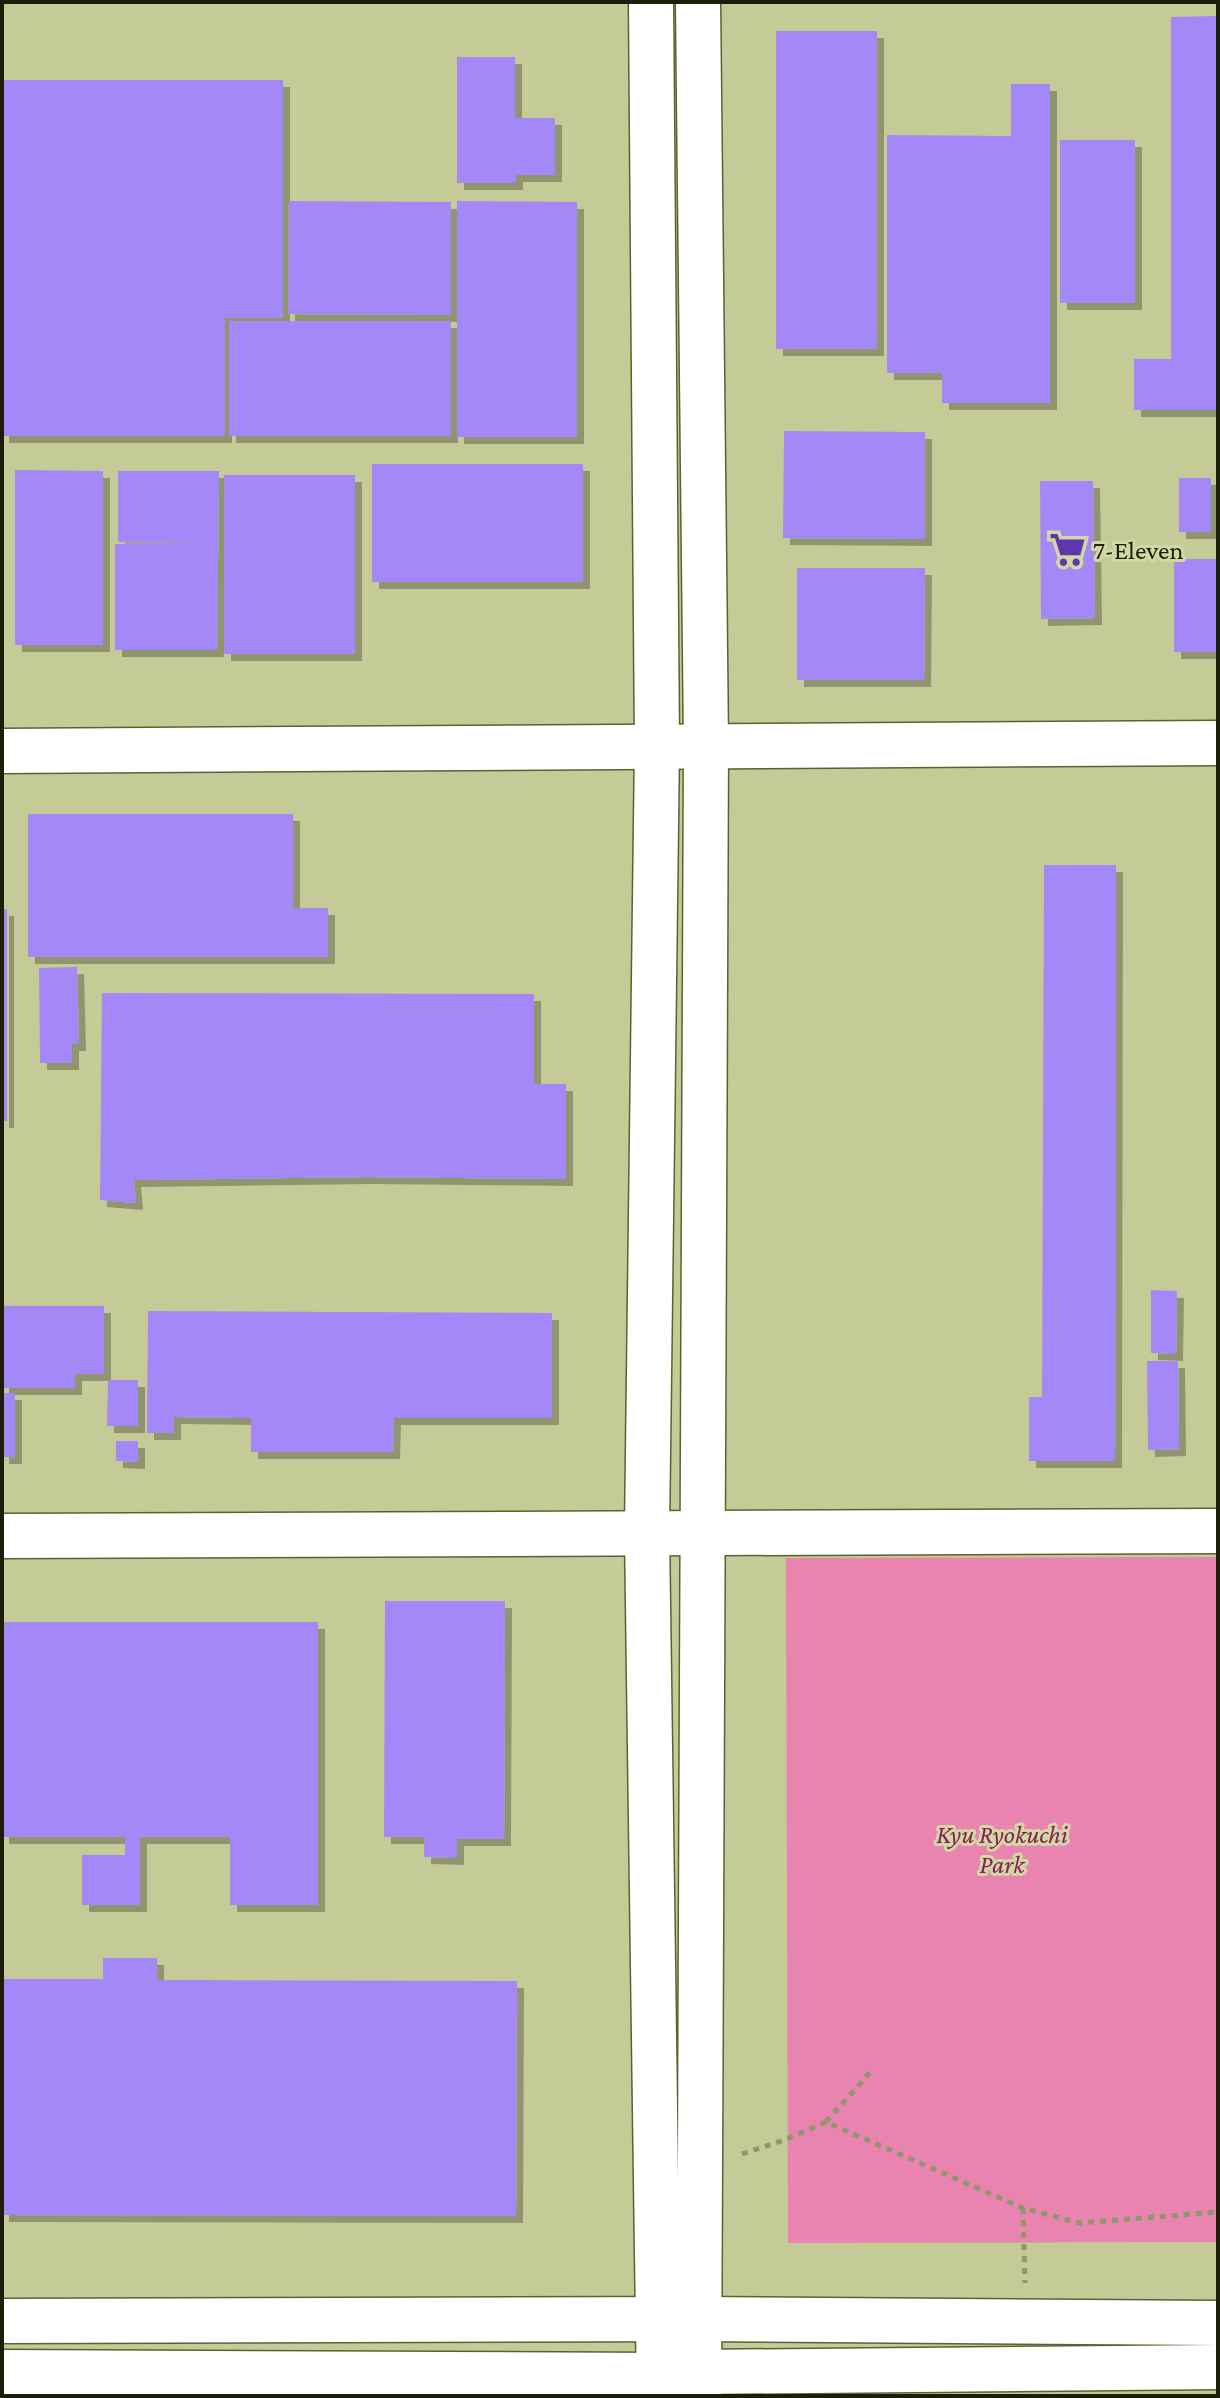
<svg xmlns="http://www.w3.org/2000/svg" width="1220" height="2398" viewBox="0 0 1220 2398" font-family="'Crimson Pro',serif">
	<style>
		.green { fill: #e884af }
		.building { fill: #a488f7; filter: url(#shadow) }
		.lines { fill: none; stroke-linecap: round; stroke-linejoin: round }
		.minor-casing { stroke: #5d6131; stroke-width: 47 }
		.path { stroke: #91966c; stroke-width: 5; stroke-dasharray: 6 6; stroke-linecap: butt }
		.minor { stroke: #fff; stroke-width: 44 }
		.labels { text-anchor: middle; stroke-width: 6; stroke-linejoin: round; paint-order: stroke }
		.poi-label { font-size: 26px; fill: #1c1e0a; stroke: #d2d8a3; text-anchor: start }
		.park-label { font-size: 26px; font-style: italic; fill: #891d56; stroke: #d2d8a3 }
	</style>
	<defs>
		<filter id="shadow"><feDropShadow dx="7" dy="7" stdDeviation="0" flood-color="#0004"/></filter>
	</defs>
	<rect width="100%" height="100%" fill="#c5cb97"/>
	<path class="green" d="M1218,1557V2242L788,2243L786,1558Z"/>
	<g class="building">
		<path d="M1218,16V410H1134V359H1171V17Z"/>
		<rect x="776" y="31" width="101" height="318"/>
		<path d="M457,57H515V118H555V175H516V183H457Z"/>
		<path d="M2,80H283V318H225V436H2Z"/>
		<path d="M1011,84H1050V403H942V373H887V135L1011,136Z"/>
		<rect x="1060" y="140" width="75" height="163"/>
		<path d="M289,201L451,202V315L288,314Z"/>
		<path d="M457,201L577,202V437H457Z"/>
		<rect x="229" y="321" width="222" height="115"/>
		<path d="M784,431L925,432V539L783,538Z"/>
		<rect x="372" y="464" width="211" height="118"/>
		<path d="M15,470L103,471V645H15Z"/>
		<path d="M118,471H219L217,650H115V544L203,543L118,542Z"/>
		<rect x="224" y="475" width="131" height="179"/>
		<rect x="1179" y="478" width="32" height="54"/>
		<path d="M1040,481H1093L1095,618L1041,619Z"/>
		<rect x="1174" y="559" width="44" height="93"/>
		<path d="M797,568H925L924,680H797Z"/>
		<path d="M28,814H293V908H328V957H28Z"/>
		<path d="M1044,865H1116L1115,1461H1029V1397H1042Z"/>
		<rect x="2" y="909" width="5" height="212"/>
		<path d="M77,967L79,1044H72V1063H40L39,968Z"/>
		<path d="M102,993L534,994V1084H566V1179L366,1177L134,1180L136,1203L100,1200Z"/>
		<path d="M1151,1290L1177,1291L1176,1354L1151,1353Z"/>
		<path d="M2,1306H104V1374H75V1388H2Z"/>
		<path d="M148,1311L552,1313V1418H394L393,1452H251V1418L174,1417V1433H147Z"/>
		<path d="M1147,1361H1178L1179,1449L1148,1450Z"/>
		<path d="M108,1380H138V1426H107Z"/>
		<rect x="2" y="1393" width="13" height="64"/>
		<path d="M116,1441H138V1462L116,1461Z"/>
		<path d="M385,1601H505L504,1839H457V1858L424,1857V1837H384Z"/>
		<path d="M2,1622H318V1905H230V1837H140V1905H82V1855H125V1837H2Z"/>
		<path d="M103,1958H157V1980L517,1981L516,2216L2,2215V1979H103Z"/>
	</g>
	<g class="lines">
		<defs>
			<g id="minor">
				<path d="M651,2L657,745L647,1532L659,2396"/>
				<path d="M698,2L706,745L699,2396"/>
				<path d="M2,751L1218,743"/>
				<path d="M2,1536L1218,1531"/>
				<path d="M2,2321L699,2319L1218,2323"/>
				<path d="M2,2372L659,2375L699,2372L1218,2367"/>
			</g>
		</defs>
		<use href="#minor" class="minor-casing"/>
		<g class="path">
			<path d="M826,2122L873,2069"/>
			<path d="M742,2154L787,2139L826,2122L1023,2208L1079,2223L1218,2212"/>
			<path d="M1023,2208L1025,2283"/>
		</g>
		<use href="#minor" class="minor"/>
	</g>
	<defs>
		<symbol id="supermarket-bare" viewBox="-9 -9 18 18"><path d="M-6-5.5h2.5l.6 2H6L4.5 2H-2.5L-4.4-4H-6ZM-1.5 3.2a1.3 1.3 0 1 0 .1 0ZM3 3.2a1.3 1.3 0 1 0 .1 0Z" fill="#5e36ae" stroke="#d2d8a3" stroke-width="2.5" paint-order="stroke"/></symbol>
	</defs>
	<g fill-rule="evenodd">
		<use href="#supermarket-bare" x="1042" y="524" width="51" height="51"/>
	</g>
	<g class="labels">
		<g class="poi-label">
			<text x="1093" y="559">7-Eleven</text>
		</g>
		<g class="park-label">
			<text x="1002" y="1843">Kyu Ryokuchi<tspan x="1002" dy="30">Park</tspan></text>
		</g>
	</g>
	<rect width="1220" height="2398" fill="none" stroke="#1c1e0a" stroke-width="8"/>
</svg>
